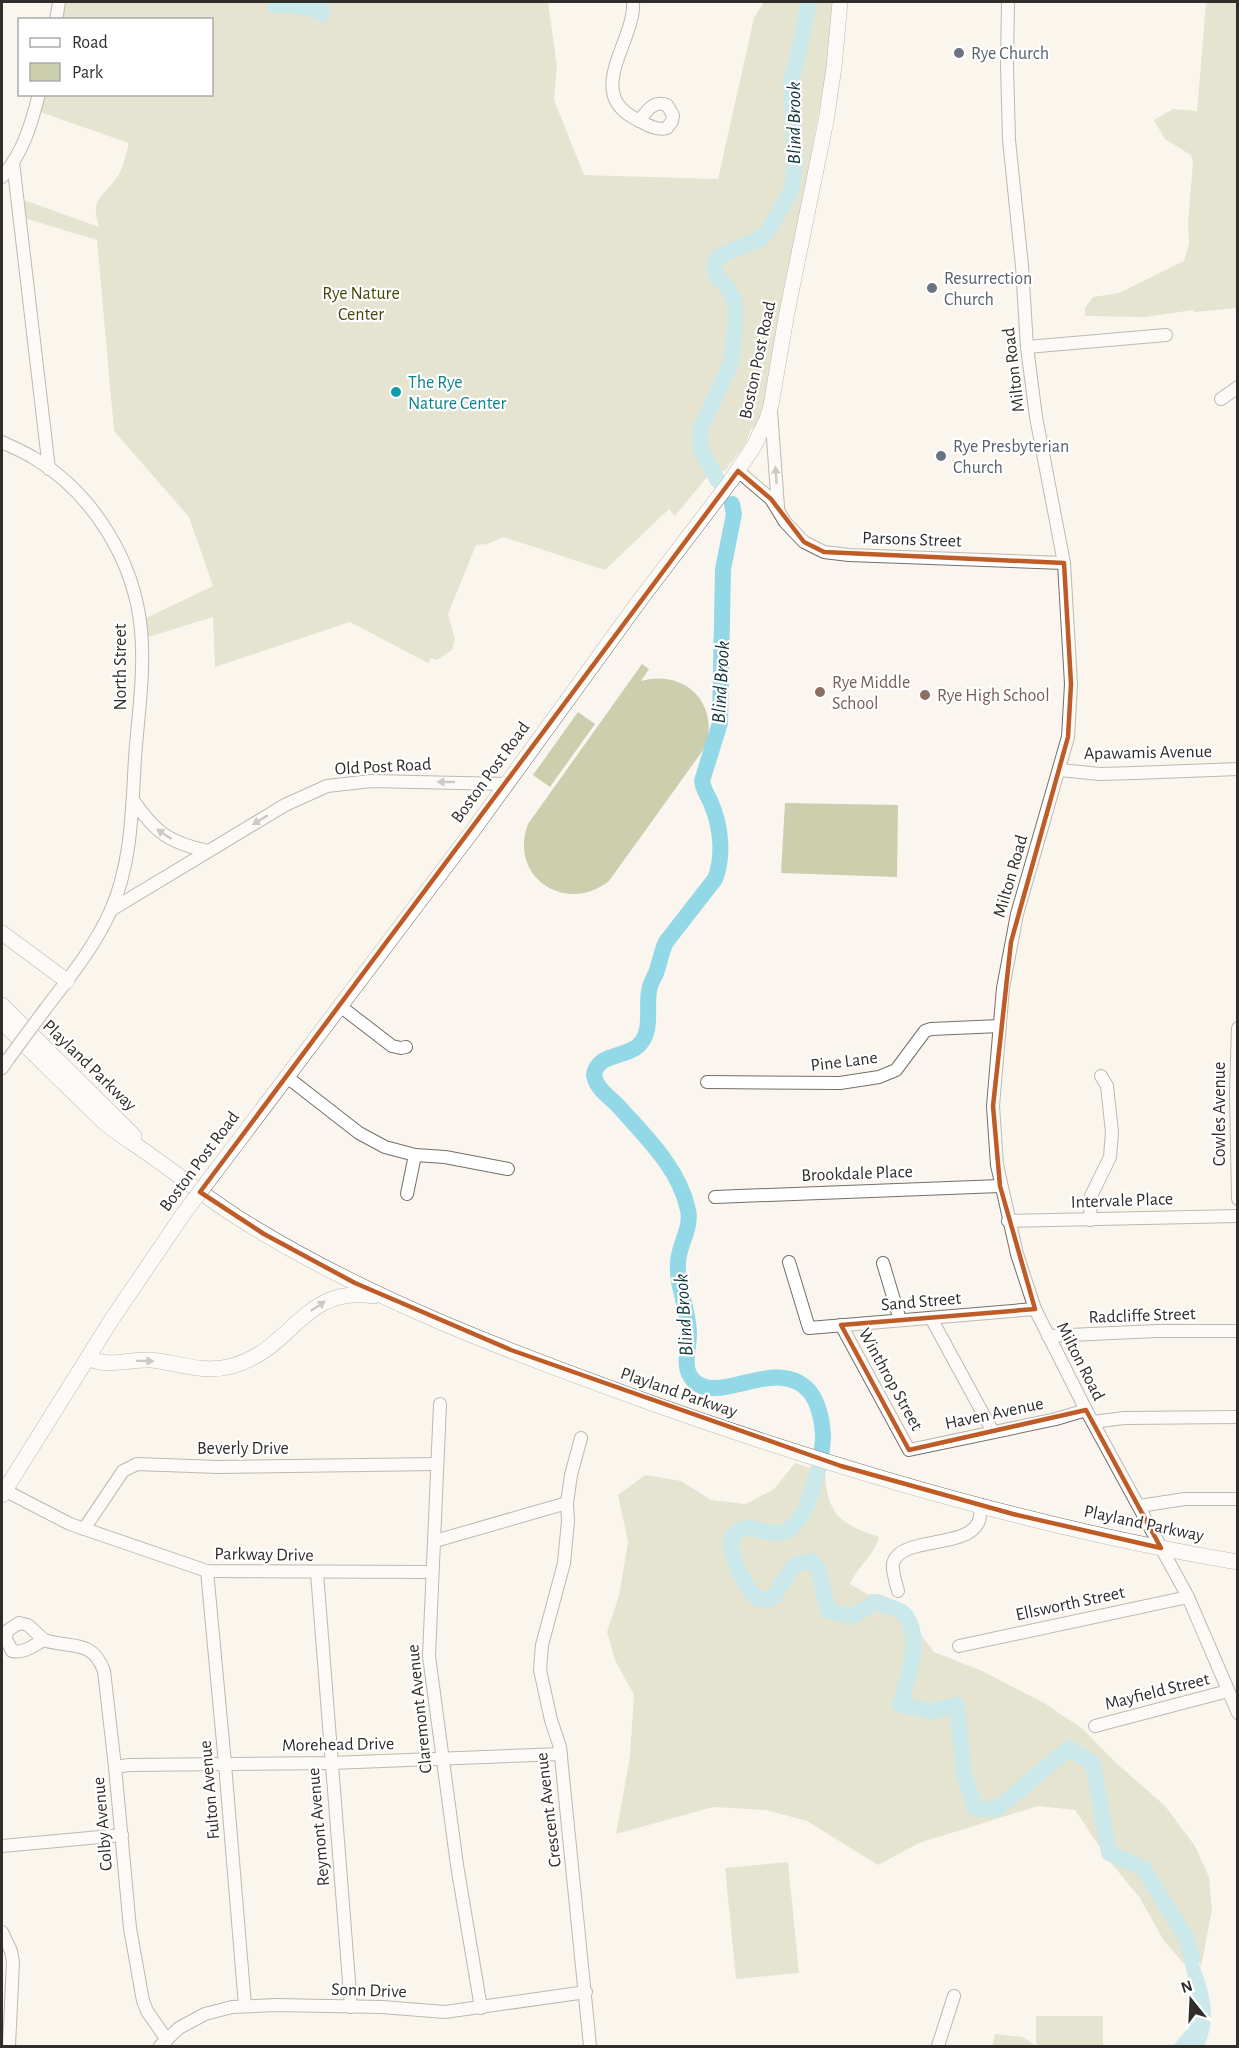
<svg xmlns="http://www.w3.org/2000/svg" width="1239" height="2048" viewBox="0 0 1239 2048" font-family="'Alegreya Sans',sans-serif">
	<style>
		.green { fill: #cbcfae }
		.water { fill: #93d8e7 }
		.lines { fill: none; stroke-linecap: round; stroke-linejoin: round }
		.river { stroke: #93d8e7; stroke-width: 16 }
		.minor-casing { stroke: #737069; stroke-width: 14 }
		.major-casing { stroke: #737069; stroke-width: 16 }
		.minor { stroke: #fff; stroke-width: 12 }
		.major { stroke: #fff; stroke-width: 15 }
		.minor-bridge-casing { stroke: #737069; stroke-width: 14; stroke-linecap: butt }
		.major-bridge-casing { stroke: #737069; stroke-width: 16; stroke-linecap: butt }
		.minor-bridge { stroke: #fff; stroke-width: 12 }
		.major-bridge { stroke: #fff; stroke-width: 15 }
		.oneway { fill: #989695 }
		.marked { fill: none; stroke: #bf5b26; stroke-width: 4.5; stroke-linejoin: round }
		.worship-dot { fill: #6b7280; stroke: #fff; stroke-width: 2 }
		.culture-dot { fill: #0f9aa8; stroke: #fff; stroke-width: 2 }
		.education-dot { fill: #8d6e63; stroke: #fff; stroke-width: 2 }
		.labels { text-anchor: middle; stroke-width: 4.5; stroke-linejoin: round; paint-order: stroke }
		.worship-label { font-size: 18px; fill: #5b616d; stroke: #fff; text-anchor: start }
		.park-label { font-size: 18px; fill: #444809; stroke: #fff }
		.street-label { font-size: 18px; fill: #302e2b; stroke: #fff }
		.culture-label { font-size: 18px; fill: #0d838f; stroke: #fff; text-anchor: start }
		.education-label { font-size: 18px; fill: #785e54; stroke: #fff; text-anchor: start }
		.water-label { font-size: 20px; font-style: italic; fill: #14353c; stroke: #fff }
	</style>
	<rect width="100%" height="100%" fill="#faf5ee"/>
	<g class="green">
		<path d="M65,2H548L557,66L554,100L584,175L718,179L754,18L764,2H833L829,57L768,389L757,427L751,429L746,443L725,471H719L716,466L675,516L669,509L605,570L503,537L488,544L476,545L448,614L455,639L452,650L437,660L431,658L428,663L350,622L215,667L213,617L148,637L146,618L213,586L189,517L114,431L97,240L24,218V200L99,227C88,195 108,196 120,172C125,163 126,152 129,143L40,112L44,95L212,94V20L61,19Z"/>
		<path d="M1206,2H1237V308L1194,312L1193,310L1145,317L1085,316V308L1093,297L1119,293L1184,261L1189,244L1188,223L1193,162L1191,155L1165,139L1154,120L1173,109L1197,111Z"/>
		<path d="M642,664L649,669L641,681C684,669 719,702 706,746L609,881C566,915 508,877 528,824Z"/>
		<path d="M578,712L595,724L550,787L533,775Z"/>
		<path d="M785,803L898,805L897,877L781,873Z"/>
		<path d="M795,1463L825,1473C827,1515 841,1524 879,1537C874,1556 857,1567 850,1584L867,1594L883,1595L896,1602L934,1652L982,1671L1044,1703L1083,1729L1114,1761L1165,1806L1195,1846L1209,1877L1212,1910L1201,1967L1187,1940L1185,1965L1164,1941L1140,1898L1107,1858L1075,1810L1038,1806L919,1843L878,1865L807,1821L766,1810L713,1807L616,1834L630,1756L634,1695L615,1660L607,1632L619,1596L628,1542L618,1495L645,1475L681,1481L711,1500L746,1504L774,1489Z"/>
		<path d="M788,1862L799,1973L736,1979L725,1868Z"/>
		<path d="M1036,2016H1103V2046H992L995,2034L1023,2037L1036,2046Z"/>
	</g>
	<g class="water">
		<path d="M286,2H325L331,13L324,24C301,10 292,15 267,12L268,4Z"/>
		<path d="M1187,1939C1203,1972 1221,2010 1204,2046H1173L1194,2020L1196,2008L1185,1965Z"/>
	</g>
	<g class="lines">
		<g class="river">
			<path d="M718,481L700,448V430L731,363L735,330V303L728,288L716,275L714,268L716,260L721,255L760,239L768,231L790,193L793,182L795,161L791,81L799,52L809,2"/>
			<path d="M732,504L734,514L723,569L720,723L702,781C703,789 708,796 711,803C721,826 724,856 715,879L666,942C661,952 660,963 656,973C653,979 650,984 649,991C646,1008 653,1031 639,1045C626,1058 597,1053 594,1075C597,1091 611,1097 621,1109C647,1138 680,1170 688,1210C692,1228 679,1244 678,1262C676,1287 689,1309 689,1334C689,1350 681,1368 694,1381C719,1406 777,1354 810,1392C819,1404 822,1420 823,1435C823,1459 809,1522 784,1532C769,1538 745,1518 733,1536C725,1548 747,1595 760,1599C765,1600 769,1599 773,1597L794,1565L811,1561L818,1568L828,1611L853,1616L876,1602C884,1605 897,1608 903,1613C925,1635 907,1680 900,1705L933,1711L957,1705L964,1776L976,1809H997L1069,1748L1093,1764L1109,1853L1143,1868L1187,1939L1192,1959"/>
		</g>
		<defs>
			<g id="minor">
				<path d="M633,2C636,40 583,93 636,119C646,124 656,131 667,128L672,121L673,115L667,105C653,100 647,111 639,121"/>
				<path d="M1008,2L1007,65L1009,140L1022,266L1027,347L1036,417L1064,563L1071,684L1068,737L1017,914L1003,988L993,1106L997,1165L1017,1254L1035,1309L1086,1410L1188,1597L1238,1713"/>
				<path d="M56,20L59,2"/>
				<path d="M13,162L49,469"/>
				<path d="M2,177C23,153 31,125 39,94"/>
				<path d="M1027,347L1166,335"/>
				<path d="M1221,399L1238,387"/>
				<path d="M771,411L778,507"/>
				<path d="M2,442C12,447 24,452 34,458C93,493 135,562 141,630C145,672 138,716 135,758C132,808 132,862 111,910C95,946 70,977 46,1008"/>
				<path d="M738,471L771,499L785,522L804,542L824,552L849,555L1064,563"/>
				<path d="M1060,770L1100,774L1135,773L1238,769"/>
				<path d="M133,800C155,832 169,843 208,851"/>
				<path d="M111,910L285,805L327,786L371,781L505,784"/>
				<path d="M340,1006L392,1046L401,1048L406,1047"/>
				<path d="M1238,1028L1236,1092L1238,1199"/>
				<path d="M2,1068L9,1058"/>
				<path d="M287,1077L359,1133L385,1147L415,1155L445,1157L508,1169"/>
				<path d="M707,1082L840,1083L879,1077L896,1070L925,1031L931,1029L1000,1026"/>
				<path d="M407,1194L415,1155"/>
				<path d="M715,1197L1000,1186"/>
				<path d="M1090,1220L1091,1196L1110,1157L1112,1132L1107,1086L1101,1076"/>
				<path d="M1008,1221L1238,1216"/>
				<path d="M789,1262L809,1328L1035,1309"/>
				<path d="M883,1263L900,1320"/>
				<path d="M931,1318L993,1432"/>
				<path d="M841,1325L909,1450L1056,1419L1086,1410"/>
				<path d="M1048,1336L1157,1331H1238"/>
				<path d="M440,1404L429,1656L457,1865L481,2008"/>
				<path d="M1093,1422L1124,1418L1238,1417"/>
				<path d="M581,1438L571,1475L567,1503L568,1521L564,1563L542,1645L540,1670L551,1720L560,1747L590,2046"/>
				<path d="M4,1490L70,1524L207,1571L431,1572"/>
				<path d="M1139,1506L1185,1499H1238"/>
				<path d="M84,1529L123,1471L137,1464L218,1467L436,1464"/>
				<path d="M435,1541L567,1503"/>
				<path d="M207,1571L225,1764L245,2006"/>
				<path d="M317,1573L351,2007"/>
				<path d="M898,1591C896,1583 892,1572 893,1564C899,1536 965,1549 978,1523C981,1518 980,1511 981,1505"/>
				<path d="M19,1623L28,1625L44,1640C34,1645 23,1654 12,1651L6,1639L7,1631Z"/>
				<path d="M44,1640C71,1649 92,1638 104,1671L115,1767L130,1928L143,2001L147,2011L167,2040"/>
				<path d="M959,1646L1188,1597"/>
				<path d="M1095,1726L1228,1691"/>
				<path d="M115,1767L129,1765L331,1763L561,1754"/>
				<path d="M2,1846L122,1835"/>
				<path d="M2,1932L11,1951L13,1962L9,2046"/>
				<path d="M160,2046L179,2028L205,2014L232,2007L276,2005L382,2007L445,2012L586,1992"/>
				<path d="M938,2046L954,1996"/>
			</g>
			<g id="major">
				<path d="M2,933L67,981"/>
				<path d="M2,1005L134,1136"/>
				<path d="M2,1022C36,1056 70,1090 105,1123C119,1135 135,1144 150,1155C180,1176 208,1199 240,1219C367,1299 512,1353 654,1404C843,1471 1039,1529 1238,1562"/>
				<path d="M215,1172L474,829L640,600L730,482L754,446L767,419L771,405L787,312L826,121L834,67L840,2"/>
				<path d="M88,1358C108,1368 129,1359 151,1360C179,1363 203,1374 232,1366C294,1349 302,1285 374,1296"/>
				<path d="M2,1495L112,1319L184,1213"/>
			</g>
		</defs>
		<use href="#minor" class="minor-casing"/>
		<use href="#major" class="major-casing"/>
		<use href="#minor" class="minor"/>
		<use href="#major" class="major"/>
		<defs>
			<path id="minor-bridge" d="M9,1058L46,1008"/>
			<path id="major-bridge" d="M184,1213L215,1172"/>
		</defs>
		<use href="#minor-bridge" class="minor-bridge-casing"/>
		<use href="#major-bridge" class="major-bridge-casing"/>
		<use href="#minor-bridge" class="minor-bridge"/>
		<use href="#major-bridge" class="major-bridge"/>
	</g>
	<defs><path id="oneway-solid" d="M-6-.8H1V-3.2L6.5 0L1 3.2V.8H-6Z" transform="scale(1.5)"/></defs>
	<g class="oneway">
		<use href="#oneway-solid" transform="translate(776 475) rotate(-94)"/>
		<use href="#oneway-solid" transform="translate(446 782) rotate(-180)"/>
		<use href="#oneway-solid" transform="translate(260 820) rotate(149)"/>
		<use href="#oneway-solid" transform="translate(164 834) rotate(-146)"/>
		<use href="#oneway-solid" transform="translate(318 1306) rotate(-34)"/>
		<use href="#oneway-solid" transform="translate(145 1361) rotate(1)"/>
	</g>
	<path d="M0 0H1239V2048H0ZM738,471L771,499L804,542L824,552L1064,563L1071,684L1068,737L1011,942L993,1106L1000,1186L1035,1309L841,1325L909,1450L1086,1410L1161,1548L1013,1514L841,1466L511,1350L355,1283L264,1234L200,1192Z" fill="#faf5ee" fill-opacity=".55" fill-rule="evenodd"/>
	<path class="marked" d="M738,471L771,499L804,542L824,552L1064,563L1071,684L1068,737L1011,942L993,1106L1000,1186L1035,1309L841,1325L909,1450L1086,1410L1161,1548L1013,1514L841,1466L511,1350L355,1283L264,1234L200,1192Z"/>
	<g class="worship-dot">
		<circle cx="959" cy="53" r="6"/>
		<circle cx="932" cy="288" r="6"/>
		<circle cx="941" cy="456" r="6"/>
	</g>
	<circle class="culture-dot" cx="396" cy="392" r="6"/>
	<g class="education-dot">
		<circle cx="820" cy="692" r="6"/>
		<circle cx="925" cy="695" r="6"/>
	</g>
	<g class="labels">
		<g class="worship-label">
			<text x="971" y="59">Rye Church</text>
			<text x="944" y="284">Resurrection<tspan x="944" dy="21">Church</tspan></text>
			<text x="953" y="452">Rye Presbyterian<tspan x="953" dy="21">Church</tspan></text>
		</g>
		<g class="park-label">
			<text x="361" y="299">Rye Nature<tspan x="361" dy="21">Center</tspan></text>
		</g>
		<g class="street-label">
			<text transform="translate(757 360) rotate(-78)" y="6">Boston Post Road</text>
			<text transform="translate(1013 370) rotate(-97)" y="6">Milton Road</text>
			<text transform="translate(912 539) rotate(2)" y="6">Parsons Street</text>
			<text transform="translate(120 667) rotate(-90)" y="6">North Street</text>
			<text transform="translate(1148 752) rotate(-1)" y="6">Apawamis Avenue</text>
			<text transform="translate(383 766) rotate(-3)" y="6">Old Post Road</text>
			<text transform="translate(490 772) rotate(-54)" y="6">Boston Post Road</text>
			<text transform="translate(1010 876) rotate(-74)" y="6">Milton Road</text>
			<text transform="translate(844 1061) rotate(-7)" y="6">Pine Lane</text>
			<text transform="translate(90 1065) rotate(44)" y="6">Playland Parkway</text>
			<text transform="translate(1219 1114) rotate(-90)" y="6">Cowles Avenue</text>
			<text transform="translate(199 1161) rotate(-53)" y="6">Boston Post Road</text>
			<text transform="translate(857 1173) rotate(-2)" y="6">Brookdale Place</text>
			<text transform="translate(1122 1200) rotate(-2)" y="6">Intervale Place</text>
			<text transform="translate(921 1301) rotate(-5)" y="6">Sand Street</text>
			<text transform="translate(1142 1315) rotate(-2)" y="6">Radcliffe Street</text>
			<text transform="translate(1081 1361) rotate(63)" y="6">Milton Road</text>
			<text transform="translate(891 1379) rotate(61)" y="6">Winthrop Street</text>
			<text transform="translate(679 1392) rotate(19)" y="6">Playland Parkway</text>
			<text transform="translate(994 1413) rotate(-12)" y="6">Haven Avenue</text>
			<text x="243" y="1454">Beverly Drive</text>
			<text transform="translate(1144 1523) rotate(12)" y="6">Playland Parkway</text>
			<text transform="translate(264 1554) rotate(1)" y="6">Parkway Drive</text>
			<text transform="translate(1070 1603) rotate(-12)" y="6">Ellsworth Street</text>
			<text transform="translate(1157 1691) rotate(-14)" y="6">Mayfield Street</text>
			<text transform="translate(419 1709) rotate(-96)" y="6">Claremont Avenue</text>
			<text transform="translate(338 1744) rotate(-1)" y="6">Morehead Drive</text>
			<text transform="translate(209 1790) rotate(-95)" y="6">Fulton Avenue</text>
			<text transform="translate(548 1810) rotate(-97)" y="6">Crescent Avenue</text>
			<text transform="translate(102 1824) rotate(-95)" y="6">Colby Avenue</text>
			<text transform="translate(318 1827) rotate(-95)" y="6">Reymont Avenue</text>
			<text transform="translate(369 1990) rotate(2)" y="6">Sonn Drive</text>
		</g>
		<g class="culture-label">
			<text x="408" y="388">The Rye<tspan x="408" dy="21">Nature Center</tspan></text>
		</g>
		<g class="education-label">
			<text x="832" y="688">Rye Middle<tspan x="832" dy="21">School</tspan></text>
			<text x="937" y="701">Rye High School</text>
		</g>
		<g class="water-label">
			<text transform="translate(793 123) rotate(-90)" y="7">Blind Brook</text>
			<text transform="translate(720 682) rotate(-87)" y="7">Blind Brook</text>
			<text transform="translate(683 1315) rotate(-94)" y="7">Blind Brook</text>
		</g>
	</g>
	<rect width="1239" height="2048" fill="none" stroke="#302e2b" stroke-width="6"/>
	<rect x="18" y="18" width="195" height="78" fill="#ffffff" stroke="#acabaa" stroke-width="1.5"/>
	<rect x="30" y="38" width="30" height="9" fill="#ffffff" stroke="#acabaa" stroke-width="1.5"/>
	<text x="72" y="48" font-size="18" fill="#302e2b">Road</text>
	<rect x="30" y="63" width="30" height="18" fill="#cbcfae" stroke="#acabaa" stroke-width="1.5"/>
	<text x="72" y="78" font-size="18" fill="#302e2b">Park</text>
	<g transform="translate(1191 2000) rotate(342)" stroke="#ffffff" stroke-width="4.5" paint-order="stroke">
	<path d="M0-4.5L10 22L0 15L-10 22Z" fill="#302e2b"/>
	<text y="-9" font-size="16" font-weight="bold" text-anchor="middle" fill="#302e2b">N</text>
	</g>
</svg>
